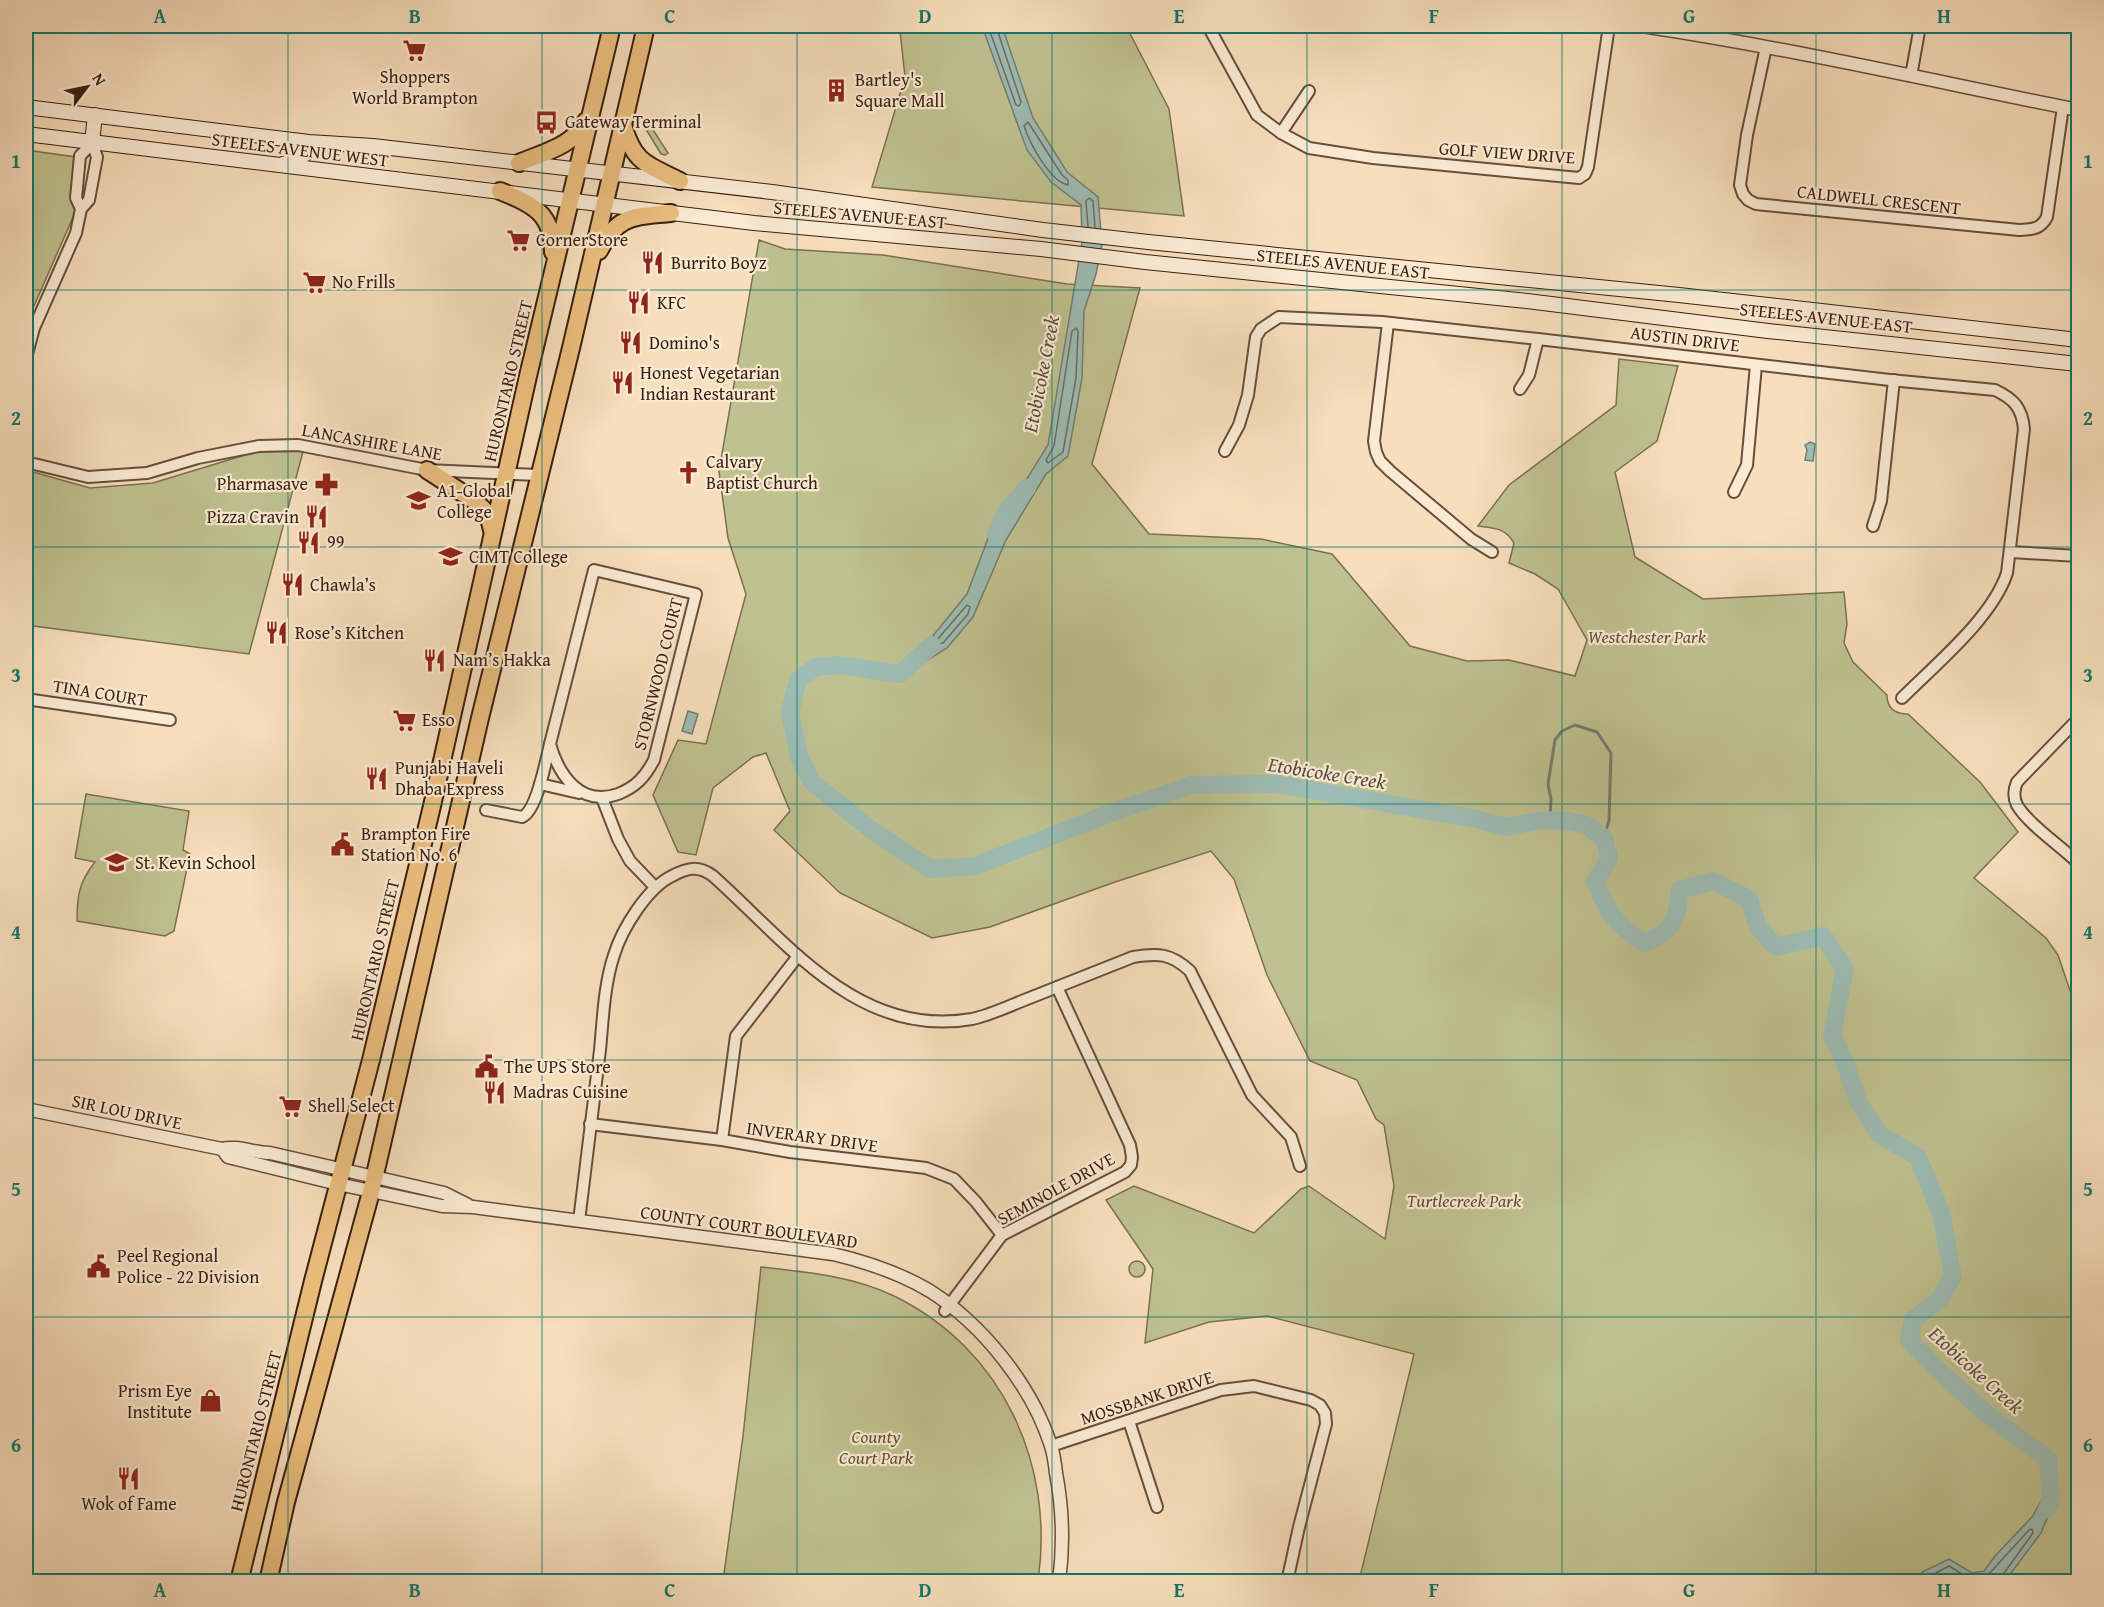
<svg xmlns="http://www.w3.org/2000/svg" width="2104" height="1607" viewBox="0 0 2104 1607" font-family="'Gentium Book Plus',serif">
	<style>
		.green { fill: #bfc18f; stroke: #7c7050; stroke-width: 1.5 }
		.water { fill: #9dbcb4; stroke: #757d72; stroke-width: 1.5 }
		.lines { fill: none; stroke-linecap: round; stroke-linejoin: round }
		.shore { stroke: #6b6d62; stroke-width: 1.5 }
		.stream { stroke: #757d72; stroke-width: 3 }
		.river { stroke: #9dbcb4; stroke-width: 18 }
		.minor-casing { stroke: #684e3b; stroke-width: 14 }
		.tertiary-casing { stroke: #684e3b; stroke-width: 15 }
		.secondary-casing { stroke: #391e10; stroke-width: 16 }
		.primary-casing { stroke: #391e10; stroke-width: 20 }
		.minor { stroke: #faead3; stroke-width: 10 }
		.tertiary { stroke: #faead3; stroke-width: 12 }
		.secondary { stroke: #faead3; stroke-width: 14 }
		.primary { stroke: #ecbf7e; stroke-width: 16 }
		.grid { fill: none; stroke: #0f766e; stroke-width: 1.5; stroke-opacity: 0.55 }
		.labels { text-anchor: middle; stroke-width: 4.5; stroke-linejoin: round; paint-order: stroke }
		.poi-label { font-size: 18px; fill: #391e10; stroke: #faead3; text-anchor: start }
		.street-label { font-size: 18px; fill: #391e10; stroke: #faead3 }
		.park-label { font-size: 18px; font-style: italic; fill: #614f36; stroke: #faead3 }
		.water-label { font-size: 20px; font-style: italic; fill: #574d41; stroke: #faead3 }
		.neatline { fill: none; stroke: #0f766e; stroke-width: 2 }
		.grid-label { font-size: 20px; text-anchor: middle; font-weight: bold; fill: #0f766e }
	</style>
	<rect width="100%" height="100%" fill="#f7debc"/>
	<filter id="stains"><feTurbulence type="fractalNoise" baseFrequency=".00333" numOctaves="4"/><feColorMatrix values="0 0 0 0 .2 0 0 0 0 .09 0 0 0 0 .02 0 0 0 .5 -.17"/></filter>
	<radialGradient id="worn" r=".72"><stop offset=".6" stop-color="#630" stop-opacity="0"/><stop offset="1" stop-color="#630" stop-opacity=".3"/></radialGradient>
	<g class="green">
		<path d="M897,26H1126L1169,109L1184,216L872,187L905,77L900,31Z"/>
		<path d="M648,122L668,153L665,155L661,154L644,126Z"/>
		<path d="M26,150L83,158L74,215L30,315L26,332Z"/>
		<path d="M759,240L785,249L883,255L1067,284L1140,288L1092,464L1149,534L1261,539L1332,554L1410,646L1467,661L1509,660L1575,676L1587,640L1558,589L1535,574L1509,563L1514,543C1505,528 1495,528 1478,526L1509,485L1616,405L1619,359L1678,366L1657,441L1615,472L1635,557L1703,599L1844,592L1847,624L1844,643L1853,662L1887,695C1887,709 1895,714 1908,714L1980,782L2018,832L1974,878L2046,938L2058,955L2078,1014V1581H1359L1414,1354L1267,1316L1209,1322L1145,1343L1153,1269L1106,1200L1134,1186L1254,1233L1301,1189L1309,1186L1385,1239L1394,1186L1384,1125L1376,1119L1357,1080L1310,1061L1267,975L1234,879L1211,851L1115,882L990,927L932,938L840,893L774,830L790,811L766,753L753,757L713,788L696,855L678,852L653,795L678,740L706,744L746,594L728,538L719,471Z"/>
		<path d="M268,448H304L249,654L26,625V470L90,488L153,483Z"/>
		<path d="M86,794L189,811L183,850L190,854L174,931L165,936L77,921C77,896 79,882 95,862L75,858Z"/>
		<circle cx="1137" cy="1269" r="8"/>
		<path d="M761,1267C806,1272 853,1276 894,1296C1003,1349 1055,1465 1038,1581H723L743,1436Z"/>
	</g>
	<g class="water">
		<path d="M982,26H1002L1033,118L1067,172L1098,197L1102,245L1096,274L1084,311L1082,378L1068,456L1046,474L1006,540L973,617L947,648L918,666L914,659L967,594L993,525L1008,509L1048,445L1082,242L1081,205L1051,182L1027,150Z"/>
		<path d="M1810,442L1815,444L1813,461L1805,460L1807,450L1805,445Z"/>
		<path d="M688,711L698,714L692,734L682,731Z"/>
		<path d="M2052,1482L2050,1511L2041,1533L2005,1581H1926L1922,1572L1949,1559L1972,1573L1984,1571L1995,1556L2032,1517Z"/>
	</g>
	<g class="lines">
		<g class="shore">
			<path d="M988,26L1016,105L1019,106L1021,102L996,26"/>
			<path d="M1028,122L1062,175L1068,180V185C1049,181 1030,143 1024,126Z"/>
			<path d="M1088,227L1086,201L1089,198L1093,201L1095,228"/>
			<path d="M1076,328L1078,331L1076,378L1063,452L1048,463L1046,460L1054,446L1072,331Z"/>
			<path d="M967,605L970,607L968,614L943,643L937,644V640Z"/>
			<path d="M1931,1582L1932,1575L1949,1566L1970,1579L1987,1576L2029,1530L2032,1529L2033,1533L2002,1576L2001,1582"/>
		</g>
		<path class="stream" d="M1550,821L1551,799L1548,784L1555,740L1562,731L1575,725L1597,732L1611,753L1609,820L1604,838"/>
		<g class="river">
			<path d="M996,534L1007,510L1027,488"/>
			<path d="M932,645L900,674L838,665L816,667L798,680L790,712L799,757L812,782L869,828L930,869L975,866L1103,816L1191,785L1276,784L1476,819L1506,827L1542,820L1568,821L1587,825L1604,838L1609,858L1595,882C1608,914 1616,924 1644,943C1676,929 1675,922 1680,890L1713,881L1749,899L1758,927L1776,947L1823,936L1845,969L1832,1036L1843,1057L1858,1101L1879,1134L1918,1157L1941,1213L1953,1277L1939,1300L1913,1320L1909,1340L1935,1367L1988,1415L2048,1459L2051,1499L2047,1509"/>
		</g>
		<defs>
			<g id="minor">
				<path d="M1208,26L1257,115L1281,133L1309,148L1373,158L1579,178L1585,174L1588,167L1609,26"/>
				<path d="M1766,47L1747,135L1740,185L1743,194L1748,200L1756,204L2019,230C2032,229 2040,230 2047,217L2063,107"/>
				<path d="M1911,76L1920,26"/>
				<path d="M1281,133L1309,91"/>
				<path d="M1388,323L1374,441L1376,452L1380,461L1390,471L1471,539L1492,552"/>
				<path d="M26,358L34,328L76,233L81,209L89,200L97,157L92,143L80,156L76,198L81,209"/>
				<path d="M1520,389L1529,375L1538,339"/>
				<path d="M1225,451L1239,425L1248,395L1256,337L1261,329L1279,317L1382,322L1538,339L1890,380L1995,390C2014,399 2022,408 2024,429L2007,573C1992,618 1937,663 1902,698"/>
				<path d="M26,462L88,477L147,473L198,458L259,446L298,445L427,470L538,475"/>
				<path d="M1734,492L1747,465L1756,365"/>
				<path d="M1873,526L1881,501L1894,380"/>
				<path d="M2011,552L2078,556"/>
				<path d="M594,570L696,594L654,760C645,777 636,787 618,794C581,807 559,776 550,744Z"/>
				<path d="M26,699L170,720"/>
				<path d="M2078,719L2017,782C2014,789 2013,797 2017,805C2028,824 2062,847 2078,863"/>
				<path d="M540,784L579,793"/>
				<path d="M602,798L618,839L630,861L655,887"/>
				<path d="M486,810L522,817C537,811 546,760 550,744"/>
				<path d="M590,1124L722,1140L790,1152L926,1168L954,1179L976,1202L1002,1235"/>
				<path d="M722,1140L736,1036L798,956"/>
				<path d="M579,1221C586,1164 593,1107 600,1050C603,1019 604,985 614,955C622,929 647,888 672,876C687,868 698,865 713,876C788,943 859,1039 972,1019C991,1015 1009,1006 1027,999C1062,985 1098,971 1133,957C1157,953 1171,953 1190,971L1252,1095L1291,1137L1300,1166"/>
				<path d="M945,1311L1002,1235L1125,1172L1131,1165L1132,1157L1130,1145L1057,987"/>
				<path d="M1129,1421L1157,1507"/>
				<path d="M1051,1446L1221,1390L1254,1386L1311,1400L1320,1405L1325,1413L1326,1424L1299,1527L1287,1582"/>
			</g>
			<g id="tertiary">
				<path d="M1642,26C1789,48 1933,81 2078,110"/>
				<path d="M26,1109L222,1149C238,1145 253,1153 270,1153L444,1193L468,1205"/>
				<path d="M222,1149L228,1157L338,1184L442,1206L473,1207L833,1254C867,1262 900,1273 930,1291C983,1325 1032,1386 1051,1446C1054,1455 1055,1464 1056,1473C1063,1510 1064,1544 1059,1582"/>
			</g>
			<g id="secondary">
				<path d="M26,107L309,142L373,146L772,192L1043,230L1148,242L1679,295L2078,340"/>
				<path d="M26,134L754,223L1041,249L1145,262L1527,301L1768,331L2078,364"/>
				<path d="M92,143L95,115"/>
				<path d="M283,164L299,159L319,143"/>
			</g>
			<g id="primary">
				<path d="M623,125C634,163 646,164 680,181"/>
				<path d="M519,163C544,152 572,147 586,121"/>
				<path d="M500,191C532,204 553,213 553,252"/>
				<path d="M599,251C618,214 634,217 671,213"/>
				<path d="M427,470L475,501L488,514L492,530"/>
				<path d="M239,1582L313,1281L371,1060L432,806L528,376L612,26"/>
				<path d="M268,1582L286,1502L371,1192L480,718L571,348L646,26"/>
			</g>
		</defs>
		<use href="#minor" class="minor-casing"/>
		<use href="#tertiary" class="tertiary-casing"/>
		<use href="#secondary" class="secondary-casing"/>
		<use href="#primary" class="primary-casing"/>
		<use href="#minor" class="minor"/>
		<use href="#tertiary" class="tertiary"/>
		<use href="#secondary" class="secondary"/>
		<use href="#primary" class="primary"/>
	</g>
	<path class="grid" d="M288,26V1582M542,26V1582M797,26V1582M1052,26V1582M1307,26V1582M1562,26V1582M1816,26V1582M26,290H2078M26,547H2078M26,804H2078M26,1060H2078M26,1317H2078"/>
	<defs>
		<symbol id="supermarket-bare" viewBox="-9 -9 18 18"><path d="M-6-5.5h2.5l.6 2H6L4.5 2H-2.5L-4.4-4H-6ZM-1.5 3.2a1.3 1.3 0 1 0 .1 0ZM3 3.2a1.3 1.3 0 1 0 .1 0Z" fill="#8f2418" stroke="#faead3" stroke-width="2.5" paint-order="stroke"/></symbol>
		<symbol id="building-bare" viewBox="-9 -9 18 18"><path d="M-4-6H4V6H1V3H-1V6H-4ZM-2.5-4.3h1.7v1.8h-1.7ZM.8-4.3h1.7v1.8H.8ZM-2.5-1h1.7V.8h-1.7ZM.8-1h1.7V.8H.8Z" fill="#8f2418" stroke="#faead3" stroke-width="2.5" paint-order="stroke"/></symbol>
		<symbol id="bus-bare" viewBox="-9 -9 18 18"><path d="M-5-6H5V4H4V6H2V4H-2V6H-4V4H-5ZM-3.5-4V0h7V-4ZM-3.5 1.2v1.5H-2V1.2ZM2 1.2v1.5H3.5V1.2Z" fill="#8f2418" stroke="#faead3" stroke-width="2.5" paint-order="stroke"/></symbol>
		<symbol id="restaurant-bare" viewBox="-9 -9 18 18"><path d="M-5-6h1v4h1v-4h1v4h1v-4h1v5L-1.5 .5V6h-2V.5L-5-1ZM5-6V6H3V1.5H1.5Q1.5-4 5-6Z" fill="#8f2418" stroke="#faead3" stroke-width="2.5" paint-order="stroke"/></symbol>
		<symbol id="church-bare" viewBox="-9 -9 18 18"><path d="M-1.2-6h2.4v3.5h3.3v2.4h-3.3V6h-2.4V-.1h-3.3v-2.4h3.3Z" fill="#8f2418" stroke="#faead3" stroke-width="2.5" paint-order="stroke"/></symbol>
		<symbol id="pharmacy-bare" viewBox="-9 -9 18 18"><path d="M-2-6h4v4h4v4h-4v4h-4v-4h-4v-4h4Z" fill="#8f2418" stroke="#faead3" stroke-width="2.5" paint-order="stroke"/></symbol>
		<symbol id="university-bare" viewBox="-9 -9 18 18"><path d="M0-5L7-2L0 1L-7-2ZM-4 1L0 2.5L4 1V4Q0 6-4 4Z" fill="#8f2418" stroke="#faead3" stroke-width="2.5" paint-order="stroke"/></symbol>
		<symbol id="civic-bare" viewBox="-9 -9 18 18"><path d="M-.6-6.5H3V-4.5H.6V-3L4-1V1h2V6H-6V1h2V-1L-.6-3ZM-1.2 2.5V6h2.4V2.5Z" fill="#8f2418" stroke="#faead3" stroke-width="2.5" paint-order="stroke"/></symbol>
		<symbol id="school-bare" viewBox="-9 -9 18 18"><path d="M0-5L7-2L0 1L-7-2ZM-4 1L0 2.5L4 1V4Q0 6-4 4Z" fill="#8f2418" stroke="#faead3" stroke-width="2.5" paint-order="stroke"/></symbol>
		<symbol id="shop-bare" viewBox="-9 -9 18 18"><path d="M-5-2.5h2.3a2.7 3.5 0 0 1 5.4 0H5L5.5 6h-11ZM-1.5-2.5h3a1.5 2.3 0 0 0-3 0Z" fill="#8f2418" stroke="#faead3" stroke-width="2.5" paint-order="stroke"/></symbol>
	</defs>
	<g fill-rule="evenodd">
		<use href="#supermarket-bare" x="398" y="34" width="33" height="33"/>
		<use href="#building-bare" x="820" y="74" width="33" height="33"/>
		<use href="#bus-bare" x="530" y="106" width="33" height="33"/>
		<use href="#supermarket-bare" x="502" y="224" width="33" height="33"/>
		<use href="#restaurant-bare" x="636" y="246" width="33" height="33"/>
		<use href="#supermarket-bare" x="298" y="266" width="33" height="33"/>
		<use href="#restaurant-bare" x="622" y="286" width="33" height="33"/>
		<use href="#restaurant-bare" x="614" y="326" width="33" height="33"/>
		<use href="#restaurant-bare" x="606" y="366" width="33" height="33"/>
		<use href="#church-bare" x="672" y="456" width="33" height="33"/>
		<use href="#pharmacy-bare" x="310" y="468" width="33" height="33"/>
		<use href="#university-bare" x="402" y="484" width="33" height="33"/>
		<use href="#restaurant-bare" x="300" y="500" width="33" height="33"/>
		<use href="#restaurant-bare" x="292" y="526" width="33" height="33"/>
		<use href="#university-bare" x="434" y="540" width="33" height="33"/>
		<use href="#restaurant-bare" x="276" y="568" width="33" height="33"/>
		<use href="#restaurant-bare" x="260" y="616" width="33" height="33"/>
		<use href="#restaurant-bare" x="418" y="644" width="33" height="33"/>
		<use href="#supermarket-bare" x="388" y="704" width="33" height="33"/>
		<use href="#restaurant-bare" x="360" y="762" width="33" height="33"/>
		<use href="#civic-bare" x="326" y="828" width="33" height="33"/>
		<use href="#school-bare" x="100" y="846" width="33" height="33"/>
		<use href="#civic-bare" x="470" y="1050" width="33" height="33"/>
		<use href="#restaurant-bare" x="478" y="1076" width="33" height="33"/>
		<use href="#supermarket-bare" x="274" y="1090" width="33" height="33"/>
		<use href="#civic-bare" x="82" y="1250" width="33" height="33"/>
		<use href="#shop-bare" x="194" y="1384" width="33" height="33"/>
		<use href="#restaurant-bare" x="112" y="1462" width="33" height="33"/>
	</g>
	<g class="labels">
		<g class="poi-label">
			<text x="415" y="83" text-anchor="middle">Shoppers<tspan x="415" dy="21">World Brampton</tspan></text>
			<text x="855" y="86">Bartley's<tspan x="855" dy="21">Square Mall</tspan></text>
			<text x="565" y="128">Gateway Terminal</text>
			<text x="536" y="246">CornerStore</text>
			<text x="671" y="269">Burrito Boyz</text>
			<text x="332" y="288">No Frills</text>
			<text x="657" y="309">KFC</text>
			<text x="649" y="349">Domino's</text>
			<text x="640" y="379">Honest Vegetarian<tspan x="640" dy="21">Indian Restaurant</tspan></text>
			<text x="706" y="468">Calvary<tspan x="706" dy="21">Baptist Church</tspan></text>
			<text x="308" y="490" text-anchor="end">Pharmasave</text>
			<text x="437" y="497">A1-Global<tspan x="437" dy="21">College</tspan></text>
			<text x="299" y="523" text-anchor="end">Pizza Cravin</text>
			<text x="327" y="548">99</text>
			<text x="469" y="563">CIMT College</text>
			<text x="310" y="591">Chawla’s</text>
			<text x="295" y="639">Rose’s Kitchen</text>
			<text x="453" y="666">Nam’s Hakka</text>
			<text x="422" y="726">Esso</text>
			<text x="395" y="774">Punjabi Haveli<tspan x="395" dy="21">Dhaba Express</tspan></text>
			<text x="361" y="840">Brampton Fire<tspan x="361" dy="21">Station No. 6</tspan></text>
			<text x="135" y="869">St. Kevin School</text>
			<text x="504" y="1073">The UPS Store</text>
			<text x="513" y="1098">Madras Cuisine</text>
			<text x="308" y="1112">Shell Select</text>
			<text x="117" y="1262">Peel Regional<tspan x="117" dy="21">Police - 22 Division</tspan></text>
			<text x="192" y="1397" text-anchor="end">Prism Eye<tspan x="192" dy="21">Institute</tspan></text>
			<text x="129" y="1510" text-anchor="middle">Wok of Fame</text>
		</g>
		<g class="street-label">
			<text transform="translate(300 150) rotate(7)" y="6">STEELES AVENUE WEST</text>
			<text transform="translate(1507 153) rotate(4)" y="6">GOLF VIEW DRIVE</text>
			<text transform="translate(1879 200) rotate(6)" y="6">CALDWELL CRESCENT</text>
			<text transform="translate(860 215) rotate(5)" y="6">STEELES AVENUE EAST</text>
			<text transform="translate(1343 264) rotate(6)" y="6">STEELES AVENUE EAST</text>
			<text transform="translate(1826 318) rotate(6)" y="6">STEELES AVENUE EAST</text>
			<text transform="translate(1685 339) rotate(7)" y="6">AUSTIN DRIVE</text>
			<text transform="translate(508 381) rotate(-77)" y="6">HURONTARIO STREET</text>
			<text transform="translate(372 442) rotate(10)" y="6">LANCASHIRE LANE</text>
			<text transform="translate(658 674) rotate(-76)" y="6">STORNWOOD COURT</text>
			<text transform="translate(100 693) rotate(9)" y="6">TINA COURT</text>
			<text transform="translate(375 960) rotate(-77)" y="6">HURONTARIO STREET</text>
			<text transform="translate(127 1112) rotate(12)" y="6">SIR LOU DRIVE</text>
			<text transform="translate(812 1137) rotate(8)" y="6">INVERARY DRIVE</text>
			<text transform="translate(1056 1189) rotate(-29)" y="6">SEMINOLE DRIVE</text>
			<text transform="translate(749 1227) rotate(8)" y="6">COUNTY COURT BOULEVARD</text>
			<text transform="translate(1147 1398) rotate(-18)" y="6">MOSSBANK DRIVE</text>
			<text transform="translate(256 1431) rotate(-76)" y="6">HURONTARIO STREET</text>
		</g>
		<g class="park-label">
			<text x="1647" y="643">Westchester Park</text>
			<text x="1464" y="1207">Turtlecreek Park</text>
			<text x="876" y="1443">County<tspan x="876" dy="21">Court Park</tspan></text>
		</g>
		<g class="water-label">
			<text transform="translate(1041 374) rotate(-79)" y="7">Etobicoke Creek</text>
			<text transform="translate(1327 773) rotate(9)" y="7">Etobicoke Creek</text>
			<text transform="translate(1976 1370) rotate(42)" y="7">Etobicoke Creek</text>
		</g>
	</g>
	<rect width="2104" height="1607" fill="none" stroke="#f7debc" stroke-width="66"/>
	<g transform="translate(87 87) rotate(58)" stroke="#faead3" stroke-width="4.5" paint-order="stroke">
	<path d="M0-4.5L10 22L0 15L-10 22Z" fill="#391e10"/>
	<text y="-9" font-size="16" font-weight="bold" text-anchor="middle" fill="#391e10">N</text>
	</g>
	<rect x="33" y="33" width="2038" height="1541" class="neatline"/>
	<g class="grid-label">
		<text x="160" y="23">A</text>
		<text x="415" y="23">B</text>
		<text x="670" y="23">C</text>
		<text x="925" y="23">D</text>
		<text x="1179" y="23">E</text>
		<text x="1434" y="23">F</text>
		<text x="1689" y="23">G</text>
		<text x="1944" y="23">H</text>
		<text x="16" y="168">1</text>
		<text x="2088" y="168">1</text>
		<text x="16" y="425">2</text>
		<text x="2088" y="425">2</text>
		<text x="16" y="682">3</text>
		<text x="2088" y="682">3</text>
		<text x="16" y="939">4</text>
		<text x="2088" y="939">4</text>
		<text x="16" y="1196">5</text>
		<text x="2088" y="1196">5</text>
		<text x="16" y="1452">6</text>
		<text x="2088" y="1452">6</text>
		<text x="160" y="1597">A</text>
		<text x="415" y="1597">B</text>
		<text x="670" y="1597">C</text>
		<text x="925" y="1597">D</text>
		<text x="1179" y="1597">E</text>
		<text x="1434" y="1597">F</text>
		<text x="1689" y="1597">G</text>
		<text x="1944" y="1597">H</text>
	</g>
	<rect width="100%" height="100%" filter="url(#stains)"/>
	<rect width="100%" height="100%" fill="url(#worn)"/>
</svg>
